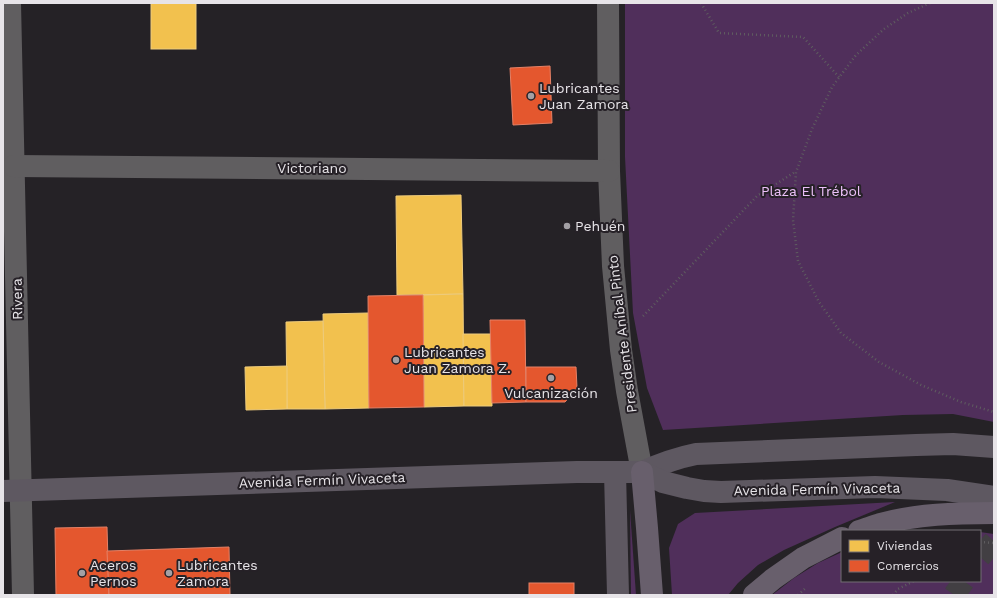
<svg xmlns="http://www.w3.org/2000/svg" width="997" height="598" viewBox="0 0 997 598" font-family="'Work Sans',sans-serif">
	<style>
		.green { fill: #502f5b }
		.homes { fill: #f2c14e; stroke: #efcc7c }
		.shops { fill: #e4572e; stroke: #e58166 }
		.lines { fill: none; stroke-linecap: round; stroke-linejoin: round }
		.highway-tunnel { stroke: #423f43; stroke-width: 22; stroke-dasharray: 22 11; stroke-linecap: butt }
		.path { stroke: #5f5d60; stroke-width: 2.5; stroke-dasharray: 1 3; stroke-linecap: butt }
		.minor { stroke: #605e60; stroke-width: 22 }
		.major { stroke: #5e5861; stroke-width: 22 }
		.highway { stroke: #685f6c; stroke-width: 22 }
		.poi-dot { fill: #a3a0a4; stroke: #262127; stroke-width: 1.5 }
		.labels { text-anchor: middle; stroke-width: 4; stroke-linejoin: round; paint-order: stroke }
		.poi-label { font-size: 14px; fill: #e7e4e8; stroke: #262127; text-anchor: start }
		.street-label { font-size: 14px; fill: #e7e4e8; stroke: #262127 }
		.park-label { font-size: 14px; fill: #ecc0f9; stroke: #262127 }
	</style>
	<rect width="100%" height="100%" fill="#252226"/>
	<g class="green">
		<path d="M625,3H994V422L953,414L903,415L663,430L647,388L633,313L625,157Z"/>
		<path d="M895,502L835,527L784,550L758,565L738,583L728,595H672L669,548L678,524L695,513Z"/>
		<path d="M630,510L636,595H631Z"/>
		<path d="M980,532L994,534V595H772L794,578L818,563L842,552V581H980Z"/>
	</g>
	<g class="homes">
		<rect x="151" y="3" width="45" height="46"/>
		<path d="M461,195L463,294L397,295L396,196Z"/>
		<path d="M463,294L464,406L424,407L423,295Z"/>
		<path d="M368,313L369,408L325,409L323,314Z"/>
		<path d="M323,321L325,409H287L286,322Z"/>
		<path d="M463,334H491L492,406H464Z"/>
		<path d="M287,366V409L246,410L245,367Z"/>
	</g>
	<g class="shops">
		<path d="M550,66L552,123L513,125L510,68Z"/>
		<path d="M423,295L424,407L369,408L368,296Z"/>
		<path d="M490,320H525L526,402L492,403Z"/>
		<path d="M526,367H576L577,388L565,402H526Z"/>
		<path d="M107,527L109,595H56L55,528Z"/>
		<path d="M229,547L230,595H109L107,551Z"/>
		<rect x="529" y="583" width="45" height="12"/>
	</g>
	<g class="lines">
		<g class="highway-tunnel">
			<path d="M980,557L994,541"/>
			<path d="M954,595L964,581"/>
		</g>
		<g class="path">
			<path d="M701,3L719,33L803,37L839,77"/>
			<path d="M930,3L908,13L884,29L856,55L832,87L812,129L796,172L793,220L798,261L819,302L841,333L879,362L921,385L961,402L994,412"/>
			<path d="M643,316L646,313L757,196L795,172"/>
			<path d="M980,542L994,543"/>
			<path d="M798,595L807,587"/>
			<path d="M893,595L898,589L914,581"/>
			<path d="M993,595L994,594"/>
		</g>
		<g class="minor">
			<path d="M10,3L23,595"/>
			<path d="M608,3L609,171L613,266L621,350L627,391L642,472"/>
			<path d="M14,166L609,171"/>
		</g>
		<g class="major">
			<path d="M615,472L618,595"/>
			<path d="M642,472C660,464 676,458 696,454L916,445L953,444L994,447"/>
			<path d="M3,491L577,472H642L663,482L687,488L704,491L721,492L875,487L947,490L994,497"/>
		</g>
		<g class="highway">
			<path d="M642,472L647,528L652,595"/>
			<path d="M859,531C866,529 873,526 880,524C917,514 956,513 994,513"/>
			<path d="M754,595L773,579L803,558L842,538"/>
		</g>
	</g>
	<g class="poi-dot">
		<circle cx="531" cy="96" r="4"/>
		<circle cx="567" cy="226" r="4"/>
		<circle cx="396" cy="360" r="4"/>
		<circle cx="551" cy="378" r="4"/>
		<circle cx="82" cy="573" r="4"/>
		<circle cx="169" cy="573" r="4"/>
	</g>
	<g class="labels">
		<g class="poi-label">
			<text x="539" y="93">Lubricantes<tspan x="539" dy="16">Juan Zamora</tspan></text>
			<text x="575" y="231">Pehuén</text>
			<text x="404" y="357">Lubricantes<tspan x="404" dy="16">Juan Zamora Z.</tspan></text>
			<text x="551" y="398" text-anchor="middle">Vulcanización</text>
			<text x="90" y="570">Aceros<tspan x="90" dy="16">Pernos</tspan></text>
			<text x="177" y="570">Lubricantes<tspan x="177" dy="16">Zamora</tspan></text>
		</g>
		<g class="street-label">
			<text x="312" y="173">Victoriano</text>
			<text transform="translate(17 299) rotate(-91)" y="5">Rivera</text>
			<text transform="translate(622 334) rotate(-97)" y="5">Presidente Aníbal Pinto</text>
			<text transform="translate(322 480) rotate(-2)" y="5">Avenida Fermín Vivaceta</text>
			<text transform="translate(817 489) rotate(-1)" y="5">Avenida Fermín Vivaceta</text>
		</g>
		<g class="park-label">
			<text x="811" y="196">Plaza El Trébol</text>
		</g>
	</g>
	<rect width="997" height="598" fill="none" stroke="#e7e4e8" stroke-width="8"/>
	<rect x="841" y="530" width="140" height="52" fill="#262127" stroke="#736f74"/>
	<rect x="849" y="540" width="20" height="12" fill="#f2c14e" stroke="#736f74"/>
	<text x="877" y="550" font-size="12" fill="#e7e4e8">Viviendas</text>
	<rect x="849" y="560" width="20" height="12" fill="#e4572e" stroke="#736f74"/>
	<text x="877" y="570" font-size="12" fill="#e7e4e8">Comercios</text>
</svg>
